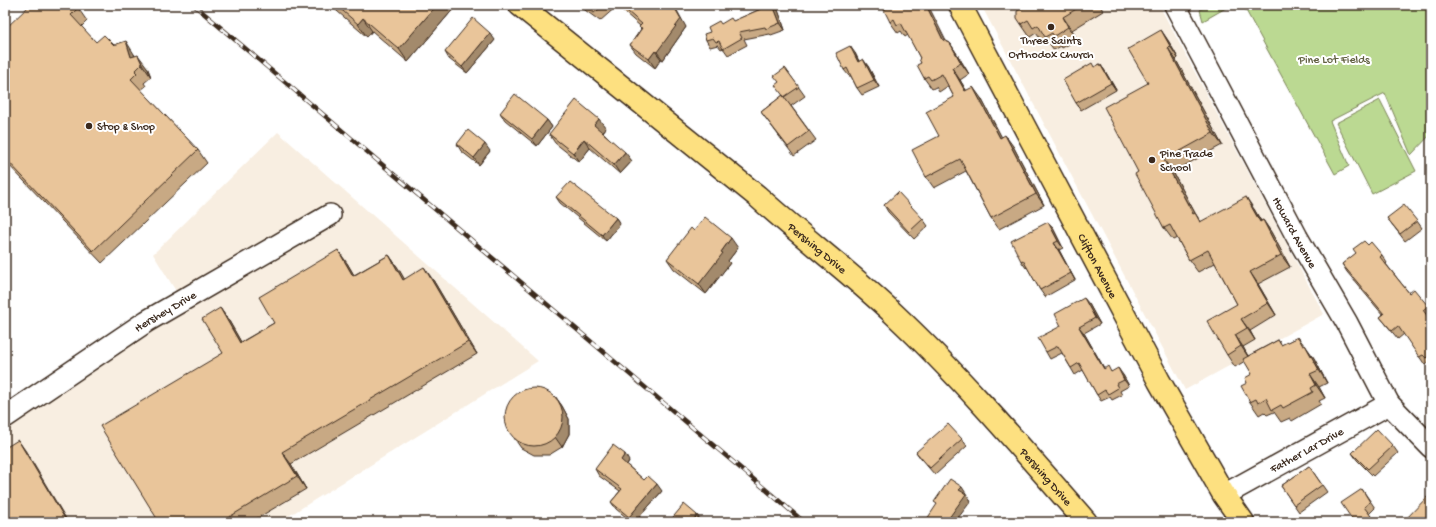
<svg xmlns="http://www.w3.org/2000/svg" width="1436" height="527" viewBox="0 0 1436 527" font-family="'Gochi Hand',sans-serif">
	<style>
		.built { fill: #f8eee1 }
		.green { fill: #bbd992; stroke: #7b8258 }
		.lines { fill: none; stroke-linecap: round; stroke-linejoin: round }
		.minor-casing { stroke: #3b2a1e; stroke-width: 24 }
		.major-casing { stroke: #3b2a1e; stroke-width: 25 }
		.minor { stroke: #fff; stroke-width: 21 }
		.major { stroke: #fde080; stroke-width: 22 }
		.rail-casing { stroke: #3b2a1e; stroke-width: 4.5 }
		.rail { stroke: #fff; stroke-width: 3; stroke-dasharray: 9; stroke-linecap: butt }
		.wall { fill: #c8a984; stroke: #3b2a1e }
		.shaded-wall { fill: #a38a6c; stroke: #3b2a1e }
		.building { fill: #e9c59a; stroke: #3b2a1e }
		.poi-dot { fill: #3b2a1e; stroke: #fff; stroke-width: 1.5 }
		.labels { text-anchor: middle; stroke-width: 4; stroke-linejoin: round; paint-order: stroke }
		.poi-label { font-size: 12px; fill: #3b2a1e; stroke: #fff; text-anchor: start }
		.park-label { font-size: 12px; fill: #615f41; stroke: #fff }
		.street-label { font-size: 12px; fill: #3b2a1e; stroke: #fff }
	</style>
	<rect width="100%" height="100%" fill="#fff"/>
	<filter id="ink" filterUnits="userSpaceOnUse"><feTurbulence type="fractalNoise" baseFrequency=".025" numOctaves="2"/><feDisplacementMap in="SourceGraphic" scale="8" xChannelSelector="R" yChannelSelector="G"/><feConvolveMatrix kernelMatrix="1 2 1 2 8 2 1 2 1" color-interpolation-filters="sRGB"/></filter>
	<g filter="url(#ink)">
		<g class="built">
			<path d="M981,5H1159L1324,314L1185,390Z"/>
			<path d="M278,132L538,361L279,522H5V423L42,398L187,309L153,254Z"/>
		</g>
		<g class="green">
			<path d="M1207,5H1231L1203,21L1200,10Z"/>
			<path d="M1243,5H1431V134L1411,155L1385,93L1330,121L1349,166L1335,174Z"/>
			<path d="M1380,100L1416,171L1372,194L1336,123Z"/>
		</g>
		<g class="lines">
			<defs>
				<g id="minor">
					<path id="s1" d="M1175,5L1297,237L1347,323L1389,404L1431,447"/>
					<path id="s2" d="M5,417L147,321L330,215"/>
					<path id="s3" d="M1224,495L1389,404"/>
				</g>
				<g id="major">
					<path id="s4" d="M520,5L757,196C802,237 851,273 895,315C963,379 1024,451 1086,522"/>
					<path id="s5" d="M960,5L1159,381L1224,495L1243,522"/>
				</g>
			</defs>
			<use href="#minor" class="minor-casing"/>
			<use href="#major" class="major-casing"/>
			<use href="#minor" class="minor"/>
			<use href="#major" class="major"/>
			<defs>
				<path id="rail" d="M194,5L804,522"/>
			</defs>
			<use href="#rail" class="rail-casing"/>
			<use href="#rail" class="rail"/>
		</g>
		<g class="wall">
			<path d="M330,5H454L455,7L408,62L372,31L367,37Z"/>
			<path d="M578,5H643L646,8L686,27L663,60L661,59L655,68L636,53L630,45L641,29L639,27L640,26L617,6L600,21Z"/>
			<path d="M769,5H775H774L778,10L785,30L771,35L770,34L744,39L747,45L728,55L723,48L721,49L718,45L710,47L706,40L710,32Z"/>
			<path d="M1021,5H1100L1103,11L1072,30L1077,40L1062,48L1061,46L1054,50L1046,39L1042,41L1036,33L1030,37L1021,24L1023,8Z"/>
			<path d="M78,8L87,21L81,27L96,42L114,45L134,54L135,56L147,67L151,77L144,83L146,86L141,90L198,150L207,163L102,263L5,161V29Z"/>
			<path d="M887,8L950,43L957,54L969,74L960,80L966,90L981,98L1001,137L1013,146L1044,205L999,229L991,218L966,171L934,188L926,177L939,136L954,97L948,86L939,92L936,87L932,89L924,78L920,58L908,35L905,37L901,31L898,33L890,22Z"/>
			<path d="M1161,30L1169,42L1178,58L1176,60L1222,145L1173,172L1195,213L1201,222L1254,209L1261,221L1263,220L1271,232L1290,267L1258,284L1276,315L1250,331L1255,340L1243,347L1248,356L1278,340L1282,345L1298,337L1314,358L1327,383L1319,387L1325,398L1319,401L1321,404L1292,421L1290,418L1281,422L1274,412L1267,415L1264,412L1259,415L1250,402L1247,383L1252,374L1245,361L1235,367L1227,355L1237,304L1215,263L1198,272L1189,260L1177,238L1173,240L1164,228L1138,172L1148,83Z"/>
			<path d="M495,40L467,73L449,59L445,52Z"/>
			<path d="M855,53L859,61L868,66L879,87L862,95L857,88L851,76H849L844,70Z"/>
			<path d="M1100,64L1105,71L1116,90L1081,110L1076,103L1095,67Z"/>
			<path d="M785,68L805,96L791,106L816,140L794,156L761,112L783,95L779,82Z"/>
			<path d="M500,113L547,120L552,127L537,146L505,120Z"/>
			<path d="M606,128L603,132L632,161L620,174L590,148L579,162L555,143L549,134Z"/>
			<path d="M457,144L490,151L479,165L461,151Z"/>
			<path d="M556,197L616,218L620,224L606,241L560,203Z"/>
			<path d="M884,205L923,219L928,226L914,239L888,212Z"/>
			<path d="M1387,218L1417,221L1422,228L1405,241Z"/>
			<path d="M1053,228L1063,248L1059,250L1075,280L1045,297L1040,290L1027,267L1026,268L1021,261Z"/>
			<path d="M694,231L738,248L728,261L730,263L706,294L674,269L667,259Z"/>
			<path d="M1368,245L1382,255L1387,263L1386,264L1409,293L1428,306L1431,310V316L1429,318L1431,321V366L1429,362L1425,365L1404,334L1398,339L1380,317L1383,315L1347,272L1342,264Z"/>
			<path d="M389,255L398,268L404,279L433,280L477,354L291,464L306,489L251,522H159L223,353L220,308L229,321L241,342L274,323L347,263L354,275Z"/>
			<path d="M1089,304L1100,324L1084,333L1104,368L1112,372L1123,375L1129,386L1120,391L1122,395L1112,400L1110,397L1101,401L1097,395L1083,370L1075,375L1062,353L1050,359L1046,352L1061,326Z"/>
			<path d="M555,396L562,406L569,419V434L562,447L549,455H534L521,448L514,438Z"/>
			<path d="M962,439L967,446L935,475L921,459L916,452Z"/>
			<path d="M1393,446L1398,453L1373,476L1357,460L1352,453Z"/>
			<path d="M629,461L627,465L644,480L662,491L635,522H632L616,509L611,502L620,491L599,476L595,469Z"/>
			<path d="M1309,466L1327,492L1299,512L1281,486Z"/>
			<path d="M1362,489L1375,508L1369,514L1375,522H1354Z"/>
		</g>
		<g class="shaded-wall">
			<path d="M437,5H454L455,7L408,62L399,49Z"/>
			<path d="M673,5H674L686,27L663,60L657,52Z"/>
			<path d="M773,5L778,10L785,30L780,23Z"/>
			<path d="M926,5H928L951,51L943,40Z"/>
			<path d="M1063,17L1072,30L1077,40L1068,27Z"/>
			<path d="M363,18L372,31L367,37L358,24Z"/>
			<path d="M1161,30L1169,42L1178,58L1170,46Z"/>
			<path d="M490,33L495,40L467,73L462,67Z"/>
			<path d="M126,41L134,54L139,67L131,57Z"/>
			<path d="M950,43L957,54L969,74L961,63Z"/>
			<path d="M850,46L855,53L862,68L858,62Z"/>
			<path d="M1168,48L1176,60L1222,145L1213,133Z"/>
			<path d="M655,51L661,59L655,68L649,59Z"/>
			<path d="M138,55L147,67L151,77L142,64Z"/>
			<path d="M863,59L868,66L879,87L874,80Z"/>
			<path d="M1100,64L1105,71L1116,90L1111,83Z"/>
			<path d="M952,68L960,80L973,102L965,91Z"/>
			<path d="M973,87L981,98L1008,149L1000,138Z"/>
			<path d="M599,119L606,128L601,134L594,125Z"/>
			<path d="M547,120L552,127L537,146L532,139Z"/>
			<path d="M1005,135L1013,146L1044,205L1036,194Z"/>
			<path d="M584,139L590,148L579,162L573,153Z"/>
			<path d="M485,144L490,151L479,165L474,158Z"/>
			<path d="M625,152L632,161L620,174L614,165Z"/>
			<path d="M1164,160L1173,172L1202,226L1193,214Z"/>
			<path d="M1246,197L1254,209L1268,234L1260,222Z"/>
			<path d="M616,218L620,224L606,241L602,235Z"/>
			<path d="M1263,220L1271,232L1290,267L1281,255Z"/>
			<path d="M1048,222L1053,228L1063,248L1058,241Z"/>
			<path d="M731,238L738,248L728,261L730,263L706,294L699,284L721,252Z"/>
			<path d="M1054,243L1059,250L1075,280L1071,273Z"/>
			<path d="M338,250L347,263L362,289L353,276Z"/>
			<path d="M389,255L398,268L412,292L403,280Z"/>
			<path d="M424,267L433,280L477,354L468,342Z"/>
			<path d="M1250,272L1258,284L1276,315L1268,303Z"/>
			<path d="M1084,298L1089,304L1100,324L1095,318Z"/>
			<path d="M220,308L229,321L249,356L240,343Z"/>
			<path d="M1241,319L1250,331L1255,340Z"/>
			<path d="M1079,327L1084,333L1108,375L1104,369Z"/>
			<path d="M1235,335L1243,347L1249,358L1241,346Z"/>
			<path d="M1305,345L1314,358L1327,383L1319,370Z"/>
			<path d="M1118,368L1123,375L1129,386L1124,380Z"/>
			<path d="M1310,374L1319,387L1325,398L1316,385Z"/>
			<path d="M555,396L562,406L569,419V434L562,447L555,437Z"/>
			<path d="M18,440L27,453L68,522H67Z"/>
			<path d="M282,452L291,464L306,489L297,476Z"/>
			<path d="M625,454L629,461L625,467L621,460Z"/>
			<path d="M657,484L662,491L635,522H633L629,517Z"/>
			<path d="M962,487L971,501L955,522H946L959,490Z"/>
			<path d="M697,515L702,522H692Z"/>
		</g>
		<g class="building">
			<path d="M30,5H76L78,8L71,15L96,42L104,35L114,45L126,41L131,57L138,55L142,64L135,71L137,73L131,79L198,150L93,251L5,158V29Z"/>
			<path d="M336,5H437L399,49L363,18L358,24Z"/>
			<path d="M583,5H604L594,13Z"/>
			<path d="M620,5H643L646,8L652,5H673L681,19L657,52L655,51L649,59L630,45L642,28L639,27L642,24Z"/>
			<path d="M770,5H773L780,23L766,29L765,27L739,32L742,38L723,49L719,41L716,42L713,38L706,40L704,34L710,32L708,27L719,21L721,24L731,18L733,21Z"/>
			<path d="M886,5H926L943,40L950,43L961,63L952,68L965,91L973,87L1000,138L1005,135L1036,194L991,218L960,159L926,177L912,150L939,136L926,112L954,97L942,74L931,80L928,76L924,78L917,65L921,63L919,59L920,58L901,23L897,25L894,19L890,22L884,10L887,8Z"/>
			<path d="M1021,5H1083L1063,17L1068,27L1054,36L1052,33L1045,37L1038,25L1033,28L1028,20L1021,24L1017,18V11L1023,8Z"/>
			<path d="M473,18L490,33L462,67L445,52Z"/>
			<path d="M1161,30L1170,46L1168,48L1213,133L1164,160L1193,214L1195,213L1200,222L1246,197L1260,222L1263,220L1281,255L1250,272L1268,303L1241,319L1247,328L1235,335L1241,346L1227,355L1207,321L1237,304L1208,250L1189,260L1170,225L1164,228L1135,174L1138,172L1104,107L1148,83L1128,49Z"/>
			<path d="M850,46L858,62L863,59L874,80L857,88L847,68L844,70L836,53Z"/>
			<path d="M1092,63L1094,67L1100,64L1111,83L1076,103L1063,80Z"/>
			<path d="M785,68L799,87L784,97L809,131L788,147L761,112L783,95L784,97L775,85L779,82L774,76Z"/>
			<path d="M515,94L547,120L532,139L500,113Z"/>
			<path d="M576,100L599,119L594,125L625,152L614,165L584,139L573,153L549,134Z"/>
			<path d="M468,130L485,144L474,158L457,144Z"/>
			<path d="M570,182L616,218L602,235L556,197Z"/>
			<path d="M898,192L923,219L909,232L884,205Z"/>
			<path d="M1404,205L1417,221L1400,234L1387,218Z"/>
			<path d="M705,217L731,238L721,252L723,253L699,284L667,259L691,228L694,231Z"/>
			<path d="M1048,222L1058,241L1054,243L1071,273L1040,290L1023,260L1021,261L1011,241Z"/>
			<path d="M1364,241L1368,245L1371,242L1382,255L1380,257L1409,293L1414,289L1428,306L1423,310L1431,321V355L1426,358L1423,355L1419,357L1398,326L1392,331L1380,317L1384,314L1342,264L1356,253L1353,249Z"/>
			<path d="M338,250L353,276L389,255L403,280L424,267L468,342L282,452L297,476L221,522H159L100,426L223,353L202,319L220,308L240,343L274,323L259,297Z"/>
			<path d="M1084,298L1095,318L1079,327L1104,369L1108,366L1111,372L1118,368L1124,380L1116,384L1118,388L1108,394L1105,390L1097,395L1079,363L1071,368L1058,346L1046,352L1038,338L1061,326L1055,314Z"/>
			<path d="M1298,337L1303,346L1305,345L1319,370L1310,374L1316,385L1311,388L1313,392L1283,408L1281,405L1272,410L1266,398L1258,403L1256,399L1250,402L1241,386L1247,383L1245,378L1252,374L1243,359L1278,340L1281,345Z"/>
			<circle cx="534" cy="417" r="29"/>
			<path d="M948,424L962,439L930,468L916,452Z"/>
			<path d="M1377,429L1393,446L1368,469L1352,453Z"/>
			<path d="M18,440L67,522H5V448Z"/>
			<path d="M613,445L625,454L621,460L644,480L648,476L657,484L629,517L611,502L622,489L595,469Z"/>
			<path d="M1309,466L1322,485L1294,505L1281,486Z"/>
			<path d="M950,479L962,487L959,490L966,494L946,522H925L937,504L934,502Z"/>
			<path d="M1362,489L1370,502L1364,507L1371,516L1363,522H1354L1341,503Z"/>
			<path d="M1431,493V521L1430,522H1403Z"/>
			<path d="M684,504L697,515L692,522H669Z"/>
		</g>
	</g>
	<g class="poi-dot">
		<circle cx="1051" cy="27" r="4"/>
		<circle cx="89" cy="126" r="4"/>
		<circle cx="1152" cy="160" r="4"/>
	</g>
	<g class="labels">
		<g class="poi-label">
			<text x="1051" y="44" text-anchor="middle">Three Saints<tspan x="1051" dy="14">Orthodox Church</tspan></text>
			<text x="97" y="130">Stop &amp; Shop</text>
			<text x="1160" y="157">Pine Trade<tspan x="1160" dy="14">School</tspan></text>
		</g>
		<g class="park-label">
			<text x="1334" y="63">Pine Lot Fields</text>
		</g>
		<g class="street-label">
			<text dy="4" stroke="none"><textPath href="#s1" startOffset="257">Howard Avenue</textPath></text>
			<text dy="4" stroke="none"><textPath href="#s4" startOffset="384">Pershing Drive</textPath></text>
			<text dy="4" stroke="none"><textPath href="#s5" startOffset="295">Clifton Avenue</textPath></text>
			<text dy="4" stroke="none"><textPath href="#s2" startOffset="192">Hershey Drive</textPath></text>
			<text dy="4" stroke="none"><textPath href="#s3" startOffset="94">Father Lar Drive</textPath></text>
			<text dy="4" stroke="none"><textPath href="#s4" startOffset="708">Pershing Drive</textPath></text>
		</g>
	</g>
	<rect width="1436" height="527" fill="none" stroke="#fff" stroke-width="20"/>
	<rect x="10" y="10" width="1416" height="507" fill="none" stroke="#3b2a1e" stroke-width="1.5" filter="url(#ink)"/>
</svg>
